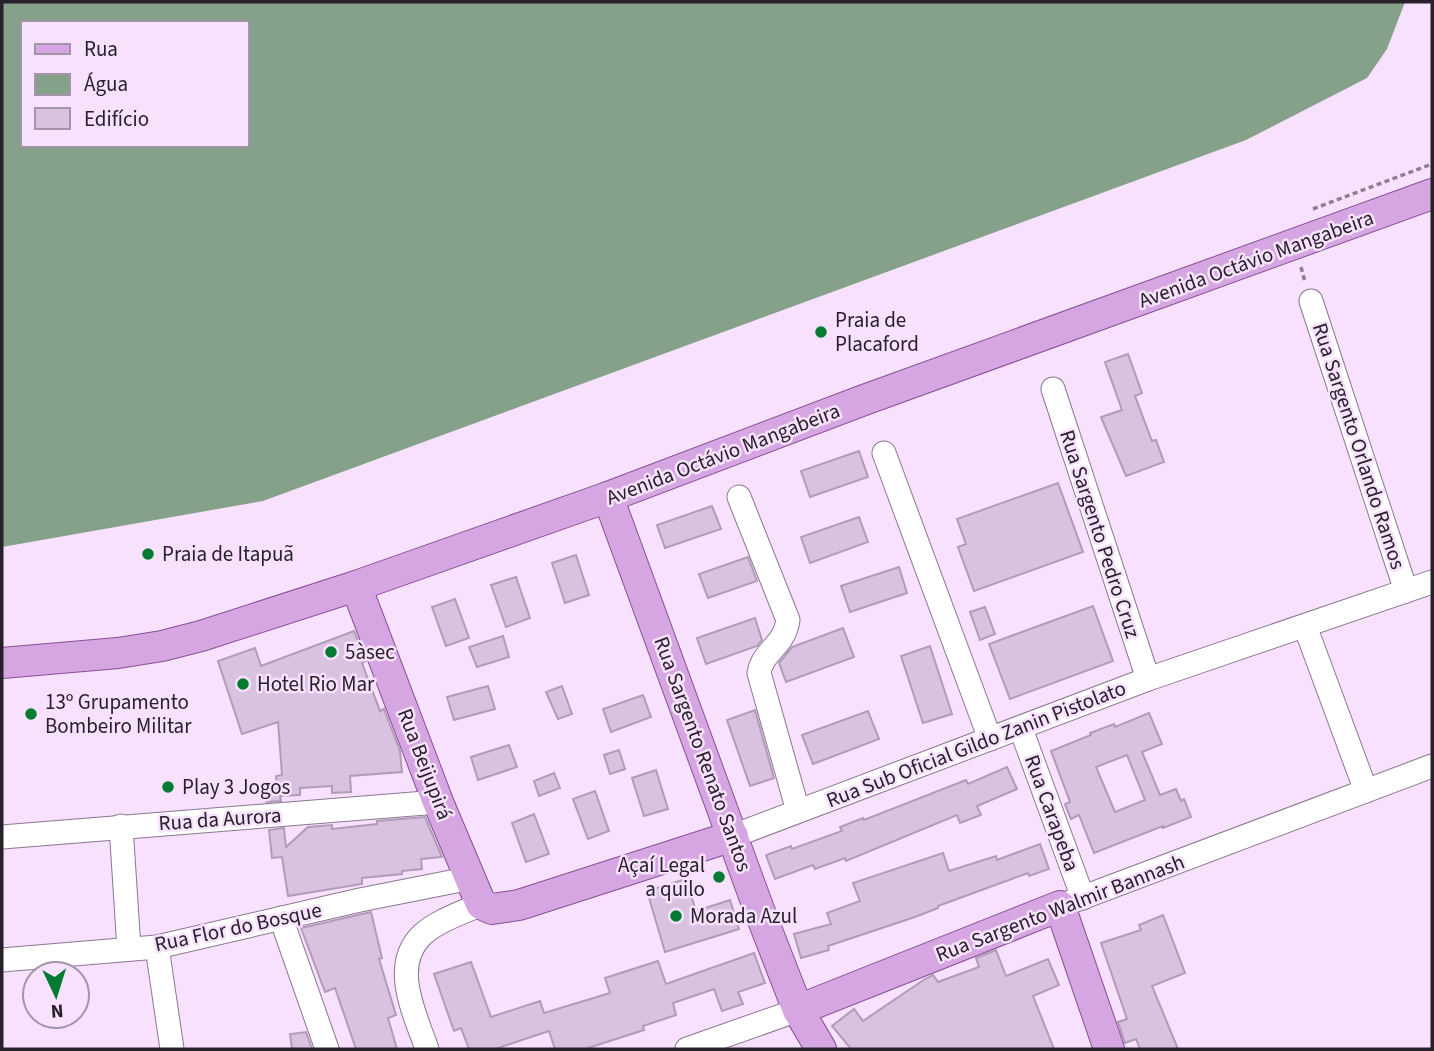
<svg xmlns="http://www.w3.org/2000/svg" width="1434" height="1051" viewBox="0 0 1434 1051" font-family="'Source Sans 3',sans-serif">
	<style>
		.water { fill: #85a189; fill-rule: evenodd }
		.building { fill: #d9c2e0; stroke: #b19cb7; stroke-width: 2; fill-rule: evenodd }
		.lines { fill: none; stroke-linecap: round; stroke-linejoin: round }
		.minor-casing { stroke: #8b7791; stroke-width: 25 }
		.major-casing { stroke: #875096; stroke-width: 32 }
		.path { stroke: #8e7f92; stroke-width: 3.5; stroke-dasharray: 5 3.5; stroke-linecap: butt }
		.minor { stroke: #fff; stroke-width: 23 }
		.major { stroke: #d6a6e3; stroke-width: 30 }
		.poi-dot { fill: #027b32; stroke: #f7e1fd; stroke-width: 2.5 }
		.labels { text-anchor: middle; stroke-width: 5; stroke-linejoin: round; paint-order: stroke }
		.street-label { font-size: 21px; fill: #28202a; stroke: #f7e1fd }
		.poi-label { font-size: 21px; fill: #28202a; stroke: #f7e1fd; text-anchor: start }
	</style>
	<rect width="100%" height="100%" fill="#f7e1fd"/>
	<path class="water" d="M2,2H1405L1387,49L1367,78L1246,140L263,501L2,547ZM23,23H247V145H23Z"/>
	<g class="building">
		<path d="M1128,354L1142,393L1135,396L1152,441L1156,440L1164,462L1126,476L1101,417L1122,410L1105,362Z"/>
		<path d="M859,451L868,477L810,497L801,471Z"/>
		<path d="M1058,483L1083,552L974,591L958,547L966,544L957,519Z"/>
		<path d="M712,506L721,529L665,548L657,525Z"/>
		<path d="M859,517L868,542L810,563L801,537Z"/>
		<path d="M576,555L589,595L565,603L552,563Z"/>
		<path d="M748,557L757,581L708,598L699,574Z"/>
		<path d="M899,567L907,593L850,612L841,586Z"/>
		<path d="M516,577L530,618L506,627L491,585Z"/>
		<path d="M455,599L469,638L446,646L432,607Z"/>
		<path d="M1093,606L1113,661L1010,699L989,644Z"/>
		<path d="M985,607L995,634L980,640L970,612Z"/>
		<path d="M755,618L762,640L757,646L706,664L697,638Z"/>
		<path d="M843,628L854,657L786,682L779,663L792,647Z"/>
		<path d="M354,631L366,661L362,663L380,711L384,709L400,751L402,772L350,776L351,792L332,793V786L300,788V795L280,796L281,801L266,802L265,789L277,788L276,776L282,775L278,722L242,734L218,661L255,648L261,666Z"/>
		<path d="M503,636L509,657L477,667L469,647Z"/>
		<path d="M930,646L952,714L923,723L901,656Z"/>
		<path d="M488,686L495,709L454,720L447,697Z"/>
		<path d="M562,686L572,714L558,719L546,692Z"/>
		<path d="M643,695L651,717L611,732L603,709Z"/>
		<path d="M755,710L774,778L750,786L727,720Z"/>
		<path d="M868,711L879,739L813,764L802,735Z"/>
		<path d="M1149,713L1162,744L1142,752L1160,795L1176,789L1181,801L1184,799L1191,817L1163,828V826L1094,853L1079,815L1071,819L1065,804L1070,802L1051,751L1091,735L1090,733L1114,724L1115,727ZM1127,755L1145,800L1115,812L1096,767Z"/>
		<path d="M509,745L517,767L478,780L471,757Z"/>
		<path d="M619,750L625,769L610,774L604,755Z"/>
		<path d="M1007,767L1017,789L977,806L981,815L960,823L957,815L846,861L845,858L815,869L813,865L775,879L766,855L791,846L792,849L842,831L840,827L863,818L864,820L966,780L968,784Z"/>
		<path d="M656,770L668,809L644,816L632,778Z"/>
		<path d="M554,773L560,788L539,796L534,781Z"/>
		<path d="M595,791L609,831L588,839L573,799Z"/>
		<path d="M534,814L549,854L526,862L512,823Z"/>
		<path d="M425,817L442,857L421,859L422,869L402,871V874L362,878V884L288,896L282,857L272,858L269,830L284,828L286,847L308,827L332,825V829L377,824V821Z"/>
		<path d="M1040,844L1049,869L1029,876L1028,873L938,906V908L915,917L828,946L829,950L801,958L794,934L831,924L827,913L860,901L853,883L943,853L949,871L996,856L997,860Z"/>
		<path d="M686,879L696,911L730,900L739,929L665,952L647,891Z"/>
		<path d="M371,912L382,958L379,959L396,1015L388,1018L397,1049H356L335,988L325,992L301,928Z"/>
		<path d="M1163,915L1185,973L1152,986L1178,1049H1140L1136,1039L1125,1043L1118,1022L1127,1019L1101,943L1141,930L1139,925Z"/>
		<path d="M996,950L1006,976L1048,959L1059,985L1033,996L1054,1049H851L832,1026L854,1009L863,1021L925,979L933,975L938,982L979,967L976,958Z"/>
		<path d="M754,953L765,983L738,992L743,1004L722,1011L714,989L673,1003L676,1015L643,1026L644,1030L585,1049H555L549,1031L495,1049H469L461,1028L454,1031L434,974L471,962L491,1017L540,1001L544,1013L610,993L605,978L658,961L666,984Z"/>
		<path d="M306,1032L312,1049H292L290,1034Z"/>
	</g>
	<g class="lines">
		<defs>
			<g id="minor">
				<path d="M1311,301L1406,591"/>
				<path d="M1053,389L1148,679"/>
				<path d="M884,453L990,739"/>
				<path d="M739,497L788,620C784,647 763,650 759,673L798,811"/>
				<path d="M1305,626L1366,791"/>
				<path d="M1021,729L1083,898"/>
				<path d="M121,826L129,949"/>
				<path d="M733,836L1148,679L1432,582"/>
				<path d="M2,837L438,802"/>
				<path d="M1060,906L1432,766"/>
				<path d="M281,918L327,1049"/>
				<path d="M157,947L172,1049"/>
				<path d="M2,960L157,947L360,900L471,878"/>
				<path d="M427,1049C415,1014 390,966 422,935C437,921 462,913 481,904"/>
				<path d="M687,1049L798,1010"/>
			</g>
			<g id="major">
				<path d="M608,497L761,915L798,1010L821,1049"/>
				<path d="M356,586L438,802L481,904L492,909L519,905L733,836"/>
				<path d="M2,663L118,653L162,646L201,636L356,586L608,497L864,400L1432,194"/>
				<path d="M798,1010L1060,906L1109,1049"/>
			</g>
		</defs>
		<use href="#minor" class="minor-casing"/>
		<use href="#major" class="major-casing"/>
		<g class="path">
			<path d="M1313,209L1432,164"/>
			<path d="M1301,267L1305,282"/>
		</g>
		<use href="#minor" class="minor"/>
		<use href="#major" class="major"/>
	</g>
	<g class="poi-dot">
		<circle cx="821" cy="332" r="7"/>
		<circle cx="148" cy="554" r="7"/>
		<circle cx="331" cy="652" r="7"/>
		<circle cx="243" cy="684" r="7"/>
		<circle cx="31" cy="714" r="7"/>
		<circle cx="168" cy="787" r="7"/>
		<circle cx="719" cy="877" r="7"/>
		<circle cx="676" cy="916" r="7"/>
	</g>
	<g class="labels">
		<g class="street-label">
			<text transform="translate(1256 259) rotate(-20)" y="7">Avenida Octávio Mangabeira</text>
			<text transform="translate(1359 446) rotate(72)" y="7">Rua Sargento Orlando Ramos</text>
			<text transform="translate(723 454) rotate(-21)" y="7">Avenida Octávio Mangabeira</text>
			<text transform="translate(1100 534) rotate(72)" y="7">Rua Sargento Pedro Cruz</text>
			<text transform="translate(976 744) rotate(-21)" y="7">Rua Sub Oficial Gildo Zanin Pistolato</text>
			<text transform="translate(703 754) rotate(70)" y="7">Rua Sargento Renato Santos</text>
			<text transform="translate(425 764) rotate(69)" y="7">Rua Beijupirá</text>
			<text transform="translate(1052 813) rotate(70)" y="7">Rua Carapeba</text>
			<text transform="translate(220 819) rotate(-4)" y="7">Rua da Aurora</text>
			<text transform="translate(1060 908) rotate(-21)" y="7">Rua Sargento Walmir Bannash</text>
			<text transform="translate(238 927) rotate(-12)" y="7">Rua Flor do Bosque</text>
		</g>
		<g class="poi-label">
			<text x="835" y="327">Praia de<tspan x="835" dy="24">Placaford</tspan></text>
			<text x="162" y="561">Praia de Itapuã</text>
			<text x="345" y="659">5àsec</text>
			<text x="257" y="691">Hotel Rio Mar</text>
			<text x="45" y="709">13º Grupamento<tspan x="45" dy="24">Bombeiro Militar</tspan></text>
			<text x="182" y="794">Play 3 Jogos</text>
			<text x="705" y="872" text-anchor="end">Açaí Legal<tspan x="705" dy="24">a quilo</tspan></text>
			<text x="690" y="923">Morada Azul</text>
		</g>
	</g>
	<rect width="1434" height="1051" fill="none" stroke="#28202a" stroke-width="7"/>
	<rect x="21" y="21" width="228" height="126" fill="#f7e1fd" stroke="#a494a9" stroke-width="2"/>
	<rect x="35" y="44" width="35" height="10" fill="#d6a6e3" stroke="#a494a9" stroke-width="2"/>
	<text x="84" y="56" font-size="21" fill="#28202a">Rua</text>
	<rect x="35" y="74" width="35" height="21" fill="#85a189" stroke="#a494a9" stroke-width="2"/>
	<text x="84" y="91" font-size="21" fill="#28202a">Água</text>
	<rect x="35" y="108" width="35" height="21" fill="#d9c2e0" stroke="#a494a9" stroke-width="2"/>
	<text x="84" y="126" font-size="21" fill="#28202a">Edifício</text>
	<g transform="translate(56 995) rotate(176)"><circle r="33" fill="#f7e1fd" stroke="#a494a9" stroke-width="2"/>
	<path d="M0-5L12 26L0 18L-12 26Z" fill="#027b32"/>
	<text y="-10" font-size="19" font-weight="bold" text-anchor="middle" fill="#28202a">N</text>
	</g>
</svg>
